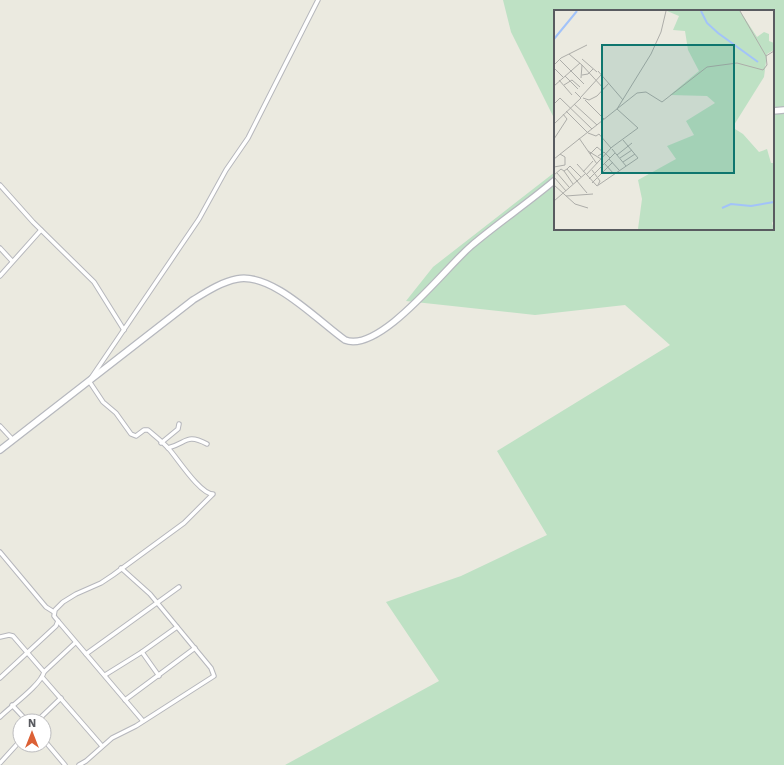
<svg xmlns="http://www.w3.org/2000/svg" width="784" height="765" viewBox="0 0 784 765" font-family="'Work Sans',sans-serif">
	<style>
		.green { fill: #bee1c4 }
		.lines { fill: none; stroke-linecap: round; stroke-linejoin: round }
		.minor-casing { stroke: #b6b7bc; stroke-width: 5.5 }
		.secondary-casing { stroke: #b6b8be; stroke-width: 8 }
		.minor { stroke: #fff; stroke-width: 3.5 }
		.secondary { stroke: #fff; stroke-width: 5.5 }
		.inset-river { fill: none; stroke: #a2c3f9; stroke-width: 2 }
		.inset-road { fill: none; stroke: #adada9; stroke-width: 1 }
		.view { fill: #0f766e; fill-opacity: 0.15; stroke: #0f766e; stroke-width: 2 }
		.inset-edge { fill: none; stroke: #595b60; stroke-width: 2 }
	</style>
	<rect width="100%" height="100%" fill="#ebeae0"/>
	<path class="green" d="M503,0H784V765H285L439,681L386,602L461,576L547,535L497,451L670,345L625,305L535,315L406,301L433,267L555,172V229H773V11H555V120L511,32Z"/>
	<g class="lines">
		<defs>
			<g id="minor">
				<path d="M0,185L33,222L94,282L124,330"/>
				<path d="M0,248L12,261"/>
				<path d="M0,276L41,230"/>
				<path d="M0,426L13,440"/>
				<path d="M161,443L178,429L179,424"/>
				<path d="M168,448C187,443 186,433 207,444"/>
				<path d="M213,494C200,494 178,459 169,449C163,442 155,436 148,430H144L136,436L131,434L116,413L103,402L89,381L199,219L226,170L248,138L318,0"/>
				<path d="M0,552L46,607L54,612"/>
				<path d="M58,621L143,721"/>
				<path d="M0,637L9,635L13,636L44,672"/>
				<path d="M142,652L159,676"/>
				<path d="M86,654L179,587"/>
				<path d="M105,675L142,652L177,627"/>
				<path d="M42,677L102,746"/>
				<path d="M0,678L56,626L58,621L54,616L55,610L63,602L76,594L101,583L113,575L184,523L212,495"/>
				<path d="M125,700L195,648"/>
				<path d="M12,705L27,721"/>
				<path d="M0,717C10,707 41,685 44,672L75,643"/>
				<path d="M37,721L61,698"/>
				<path d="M44,740L65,765"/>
				<path d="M0,763L20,741"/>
				<path d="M79,765L86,761L112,738L136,726L214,676L211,668L150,594L121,568"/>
			</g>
			<g id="secondary">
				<path d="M773,111L784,110"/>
				<path d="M0,450L193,300C206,292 221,282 237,279C272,272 318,321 345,340C380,354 446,267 471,246C498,223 528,203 555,180"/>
			</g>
		</defs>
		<use href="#minor" class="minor-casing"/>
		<use href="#secondary" class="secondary-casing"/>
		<use href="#minor" class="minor"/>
		<use href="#secondary" class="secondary"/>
	</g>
	<g transform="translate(554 10)">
		<rect width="220" height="220" fill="#ebeae0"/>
		<path d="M113,1H186L203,27L210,22L215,24V31L220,33V40L213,44L210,67L180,115L181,119L189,124L205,142L213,139L217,153H220V210L218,213L220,219H84L88,189L84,170L122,149L113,136L140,125L132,111L161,93L153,86L116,85L145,61L134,40L131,21L119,20L125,6Z" fill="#bee1c4"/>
		<path class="inset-river" d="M147,1L153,13L164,23L204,52M0,29L23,1M168,198L177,194L197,196L220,192"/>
		<path class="inset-road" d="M186,1L212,46M15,44L28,55L27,68M5,49L30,74M28,49L43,62M0,55L7,48L33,35M28,55L50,79M0,58L9,67M44,61L69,90M28,65L34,64L39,59M11,66L24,79M5,70L18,85M10,75L18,70L26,77M0,76L26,53M27,87L47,65M29,88L35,90L43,86L55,73M31,90L50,109M0,94L6,88L38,119M20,94L43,115M12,101L34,123L42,126L45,124L57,138M0,114L27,88L21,82M25,128L43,154M0,129L13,109L9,104M58,139L72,156M34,141L47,149M36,144L43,137L49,142M63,145L78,133M44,146L50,142L56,148M66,148L78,140M0,149L83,83L92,82L108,92L153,57L183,53L209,60L213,55L212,46L220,41M55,149L65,160M69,152L81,144M50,153L60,164M23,154L43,176L84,148L69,130M0,157L11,155V147L6,144M13,159L16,156L27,167M38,160L46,171L44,175M10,161L19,174M29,162L39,151M3,163L15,177M0,165L7,159L10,161L13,159L33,183M32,165L58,137L84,118L63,99L97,44L107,22L112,1M0,167L12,181M35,169L61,143M38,173L59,152M0,175L21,194L34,198M12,186L39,184M0,191L31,164"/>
		<path class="view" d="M48,35H180V163H48Z"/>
		<rect width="220" height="220" class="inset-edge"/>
	</g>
	<g transform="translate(32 733)"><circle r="19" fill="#ffffff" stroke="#bdbdbf"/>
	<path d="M0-3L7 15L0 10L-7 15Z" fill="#dc6035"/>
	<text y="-6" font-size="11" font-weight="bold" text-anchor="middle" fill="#595b60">N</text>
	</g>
</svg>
